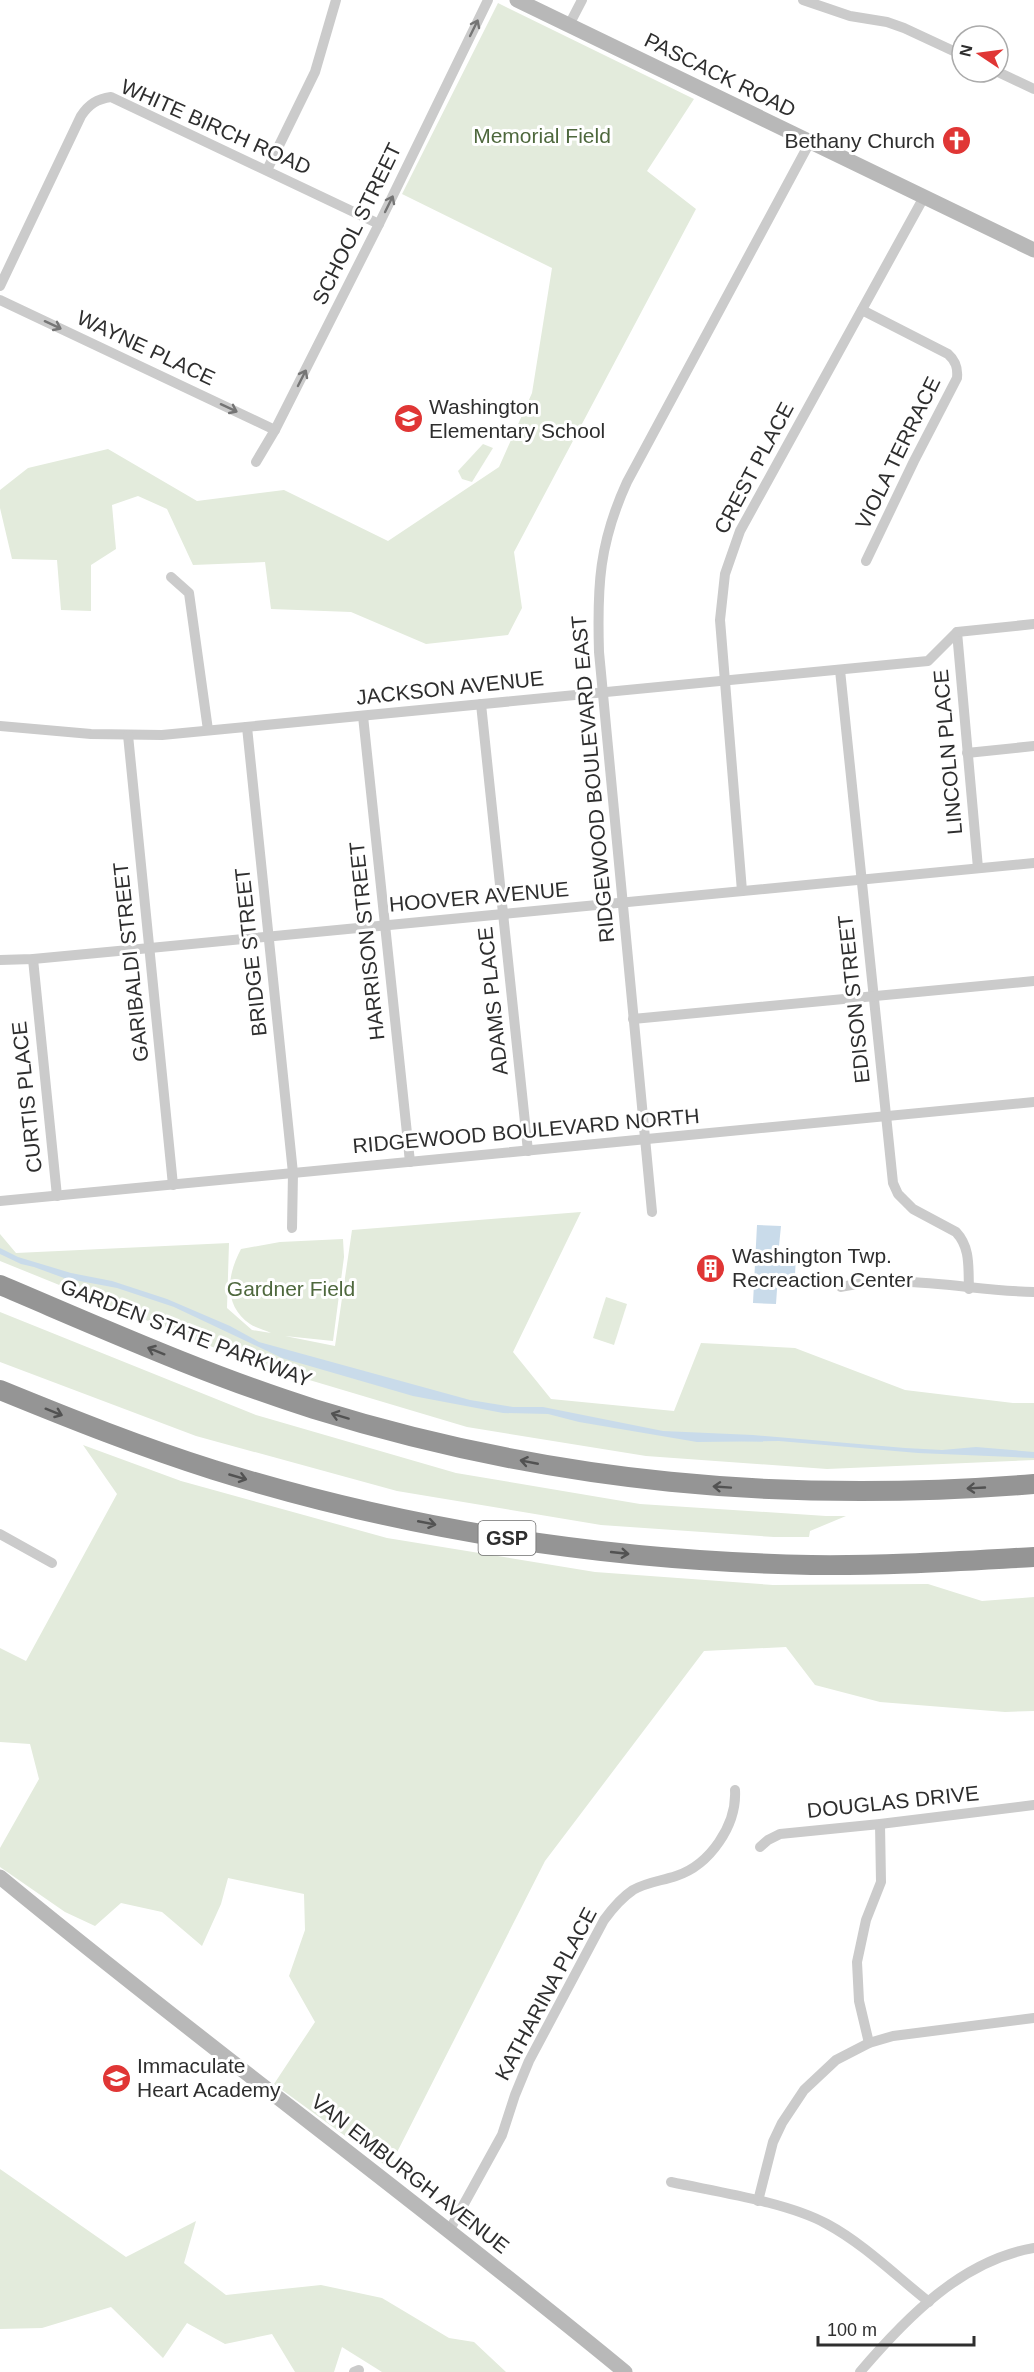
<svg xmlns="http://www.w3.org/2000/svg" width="1034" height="2372" viewBox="0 0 1034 2372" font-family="Arial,sans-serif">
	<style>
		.green { fill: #e3ebdc }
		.water { fill: #c9dbea }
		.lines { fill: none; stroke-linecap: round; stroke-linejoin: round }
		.street { stroke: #cbcbcb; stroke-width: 10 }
		.secondary { stroke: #b8b8b8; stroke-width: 15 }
		.highway { stroke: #959595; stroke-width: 20 }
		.oneway { stroke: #757575 }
		.oneway2 { stroke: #525252 }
		.labels { text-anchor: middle; stroke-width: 6; stroke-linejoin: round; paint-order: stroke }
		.shield { fill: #fff; stroke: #6d6d6d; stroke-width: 1.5 }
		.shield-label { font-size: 20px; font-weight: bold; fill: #2e2e2e }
		.street-label { font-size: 21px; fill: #2e2e2e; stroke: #fff }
		.park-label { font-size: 21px; fill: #4e683d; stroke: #fff }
		.poi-label { font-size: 21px; fill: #2e2e2e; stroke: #fff; text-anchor: start }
	</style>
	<rect width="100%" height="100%" fill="#fff"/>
	<g class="green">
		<path d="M498,3L694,99L647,171L696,209L514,552L522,608L508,635L426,644L351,612L271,609L265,562L193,565L167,509L138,496L112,505L116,549L91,565V611L61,610L57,560L12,559L0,508V490L28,468L108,449L197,501L284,490L388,541L499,467L532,393L552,268L402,194Z"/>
		<path d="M483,444L493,448L472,482L462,479L458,471Z"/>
		<path d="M581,1212L513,1352L551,1399L674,1411L701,1343L795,1348L905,1390L1013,1403H1034V1460L827,1469L646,1456L467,1427L252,1363L0,1261V1234L16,1253L229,1243L227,1308L252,1330L271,1333C265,1330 256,1328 250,1324C223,1305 227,1275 241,1249L280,1242L343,1239L344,1257L333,1341L285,1336L335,1346L352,1230Z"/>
		<path d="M606,1297L627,1304L614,1345L593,1338Z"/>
		<path d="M0,1312L256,1415L456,1473L640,1504L826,1516H846L810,1531L809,1537H774L601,1525L397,1491L196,1436L0,1362Z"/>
		<path d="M83,1445L181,1481L387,1538L595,1572L773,1585L928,1584L982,1601L1034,1597V1711L1005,1712L880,1702L815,1685L786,1647L704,1651L545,1861L389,2168L274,2084L315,2022L289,1976L305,1930L304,1894L228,1878L221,1904L202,1946L162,1912L121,1903L95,1926L65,1912L0,1867V1848L39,1779L30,1744L0,1742V1648L26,1661L117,1494Z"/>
		<path d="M0,2169L126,2257L196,2221L184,2263L226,2295L321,2285L382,2298L449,2338L474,2342L506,2372H382L342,2347L334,2372H295L272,2334L225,2344L187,2323L163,2358L111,2307L42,2328L0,2329Z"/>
	</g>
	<g class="water">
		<path d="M757,1225L781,1226L778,1256H796L795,1275H778L776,1304L753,1303Z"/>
		<path d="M0,1248L18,1257L71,1273L112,1281L167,1299L230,1326L259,1342L470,1400L513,1407H543L663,1431L753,1435L905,1448L942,1450L976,1447L1034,1452V1458L918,1453L779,1441L697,1442L579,1422L548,1414L503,1413L413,1396L282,1358L174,1307L117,1288L64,1278L34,1267L21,1264L0,1254Z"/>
	</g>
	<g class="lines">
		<g class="street">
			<path d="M803,0L850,16L887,22L904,28L962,55"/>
			<path d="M569,25L582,0"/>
			<path d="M998,72L1034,89"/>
			<path d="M267,170L315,72L336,0"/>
			<path d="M0,286L81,116C89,104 97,99 111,97L379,224"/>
			<path d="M0,300L275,430"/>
			<path d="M862,310L948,354C956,361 958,368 957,378L914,461L866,561"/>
			<path d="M256,462L275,430L379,224L488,0"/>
			<path d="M171,577L189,593L208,730"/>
			<path d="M957,632L978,868"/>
			<path d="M840,670L893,1183L898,1194L913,1209L956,1232C971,1248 968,1268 969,1289"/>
			<path d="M481,704L528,1151"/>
			<path d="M363,716L410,1162"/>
			<path d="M0,726L91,734L162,735L928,661L957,632L1034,624"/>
			<path d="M247,727L293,1173L292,1228"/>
			<path d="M128,735L173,1185"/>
			<path d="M967,753L1034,746"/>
			<path d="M742,891L720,620L725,574L740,531L924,197"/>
			<path d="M33,959L57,1196"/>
			<path d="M0,960L33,959L150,948L1034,863"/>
			<path d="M633,1019L1034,981"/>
			<path d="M0,1201L1034,1102"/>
			<path d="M652,1212L599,652C597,586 599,543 627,482L810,142"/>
			<path d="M841,1287C900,1273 972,1291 1034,1292"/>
			<path d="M0,1534L52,1563"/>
			<path d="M760,1847L768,1840L780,1834L880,1824L1034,1805"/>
			<path d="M869,2043L859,2001L857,1962L866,1920L881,1882L880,1824"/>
			<path d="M671,2182C717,2192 787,2202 827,2224C864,2244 896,2276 929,2302"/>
			<path d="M758,2201L773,2142L782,2123L804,2090L836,2060L869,2043L893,2036L1034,2018"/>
			<path d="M449,2231L502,2135L515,2095L529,2061L604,1920C612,1909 621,1898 633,1890C647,1882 661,1881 676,1876C710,1865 737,1825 735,1790"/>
			<path d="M354,2372L359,2370"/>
			<path d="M860,2372C906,2318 962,2260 1034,2248"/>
		</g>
		<g class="secondary">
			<path d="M517,0L1034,250"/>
			<path d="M0,1877C205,2046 420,2203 625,2372"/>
		</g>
		<g class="highway">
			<path d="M0,1285C104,1329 206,1375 314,1409C552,1483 786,1504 1034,1484"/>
			<path d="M0,1390C71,1419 141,1447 214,1470C407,1530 609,1561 811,1565C885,1566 960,1561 1034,1557"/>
		</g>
	</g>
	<defs><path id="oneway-shaft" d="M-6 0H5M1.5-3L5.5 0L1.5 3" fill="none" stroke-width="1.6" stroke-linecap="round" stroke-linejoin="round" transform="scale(1.5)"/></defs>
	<g class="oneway">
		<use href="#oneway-shaft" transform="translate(474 28) rotate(-64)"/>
		<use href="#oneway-shaft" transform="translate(389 204) rotate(-64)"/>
		<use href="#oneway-shaft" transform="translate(53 325) rotate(25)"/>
		<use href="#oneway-shaft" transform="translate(302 378) rotate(-63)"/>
		<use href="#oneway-shaft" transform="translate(229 408) rotate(25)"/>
	</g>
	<g class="oneway2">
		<use href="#oneway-shaft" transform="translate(156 1351) rotate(-158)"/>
		<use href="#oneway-shaft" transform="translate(54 1412) rotate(22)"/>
		<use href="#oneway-shaft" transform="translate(340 1416) rotate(-163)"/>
		<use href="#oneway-shaft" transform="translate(529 1462) rotate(-169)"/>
		<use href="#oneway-shaft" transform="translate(238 1477) rotate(16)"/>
		<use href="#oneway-shaft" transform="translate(722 1487) rotate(-176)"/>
		<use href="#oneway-shaft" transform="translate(976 1488) rotate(177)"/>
		<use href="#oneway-shaft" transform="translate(427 1523) rotate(11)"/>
		<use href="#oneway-shaft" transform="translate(620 1553) rotate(6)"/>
	</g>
	<defs>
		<symbol id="church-disc" viewBox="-11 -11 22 22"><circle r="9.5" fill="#e03635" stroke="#fff"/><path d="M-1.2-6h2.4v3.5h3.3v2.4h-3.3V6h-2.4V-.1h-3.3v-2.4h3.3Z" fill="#fff"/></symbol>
		<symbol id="school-disc" viewBox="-11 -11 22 22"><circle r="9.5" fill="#e03635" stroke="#fff"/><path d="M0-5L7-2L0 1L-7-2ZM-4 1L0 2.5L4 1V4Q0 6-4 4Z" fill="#fff"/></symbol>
		<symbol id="building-disc" viewBox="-11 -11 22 22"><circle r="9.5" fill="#e03635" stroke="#fff"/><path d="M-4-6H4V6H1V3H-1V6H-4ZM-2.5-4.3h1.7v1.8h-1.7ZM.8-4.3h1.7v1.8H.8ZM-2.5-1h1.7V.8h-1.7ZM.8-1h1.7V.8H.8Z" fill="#fff"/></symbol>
	</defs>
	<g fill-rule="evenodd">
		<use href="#church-disc" x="940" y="124" width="33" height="33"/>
		<use href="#school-disc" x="392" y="402" width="33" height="33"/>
		<use href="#building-disc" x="694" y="1252" width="33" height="33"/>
		<use href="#school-disc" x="100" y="2062" width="33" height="33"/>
	</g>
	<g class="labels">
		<rect class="shield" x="478.5" y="1521" width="57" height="34" rx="4.5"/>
		<g class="shield-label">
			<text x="507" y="1545">GSP</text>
		</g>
		<g class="street-label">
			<text transform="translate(720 75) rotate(26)" y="7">PASCACK ROAD</text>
			<text transform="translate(216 127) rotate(24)" y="7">WHITE BIRCH ROAD</text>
			<text transform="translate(357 224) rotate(-64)" y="7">SCHOOL STREET</text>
			<text transform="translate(146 348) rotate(25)" y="7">WAYNE PLACE</text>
			<text transform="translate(898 453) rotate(-64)" y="7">VIOLA TERRACE</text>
			<text transform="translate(754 468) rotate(-62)" y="7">CREST PLACE</text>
			<text transform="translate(450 688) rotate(-6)" y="7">JACKSON AVENUE</text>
			<text transform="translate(948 752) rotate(-95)" y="7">LINCOLN PLACE</text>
			<text transform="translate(593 779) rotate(-95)" y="7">RIDGEWOOD BOULEVARD EAST</text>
			<text transform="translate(479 897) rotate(-5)" y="7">HOOVER AVENUE</text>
			<text transform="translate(367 941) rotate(-96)" y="7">HARRISON STREET</text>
			<text transform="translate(251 952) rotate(-96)" y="7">BRIDGE STREET</text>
			<text transform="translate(131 962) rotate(-96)" y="7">GARIBALDI STREET</text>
			<text transform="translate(854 999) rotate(-96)" y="7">EDISON STREET</text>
			<text transform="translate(493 1001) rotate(-96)" y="7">ADAMS PLACE</text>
			<text transform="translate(27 1097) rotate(-96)" y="7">CURTIS PLACE</text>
			<text transform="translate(526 1131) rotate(-5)" y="7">RIDGEWOOD BOULEVARD NORTH</text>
			<text transform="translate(186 1333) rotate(21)" y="7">GARDEN STATE PARKWAY</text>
			<text transform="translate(893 1802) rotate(-6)" y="7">DOUGLAS DRIVE</text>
			<text transform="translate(546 1994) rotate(-62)" y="7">KATHARINA PLACE</text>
			<text transform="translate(410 2174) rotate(38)" y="7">VAN EMBURGH AVENUE</text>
		</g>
		<g class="park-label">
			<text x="542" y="143">Memorial Field</text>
			<text x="291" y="1296">Gardner Field</text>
		</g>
		<g class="poi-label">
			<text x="935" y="148" text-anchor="end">Bethany Church</text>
			<text x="429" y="414">Washington<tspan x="429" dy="24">Elementary School</tspan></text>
			<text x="732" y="1263">Washington Twp.<tspan x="732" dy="24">Recreaction Center</tspan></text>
			<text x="137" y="2073">Immaculate<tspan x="137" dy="24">Heart Academy</tspan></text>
		</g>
	</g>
	<g transform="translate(980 54) rotate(283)"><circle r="28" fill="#ffffff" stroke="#ababab" stroke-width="1.5"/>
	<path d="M0-4.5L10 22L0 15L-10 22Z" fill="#e03635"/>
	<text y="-9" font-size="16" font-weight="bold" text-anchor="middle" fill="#2e2e2e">N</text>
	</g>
	<path d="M818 2336v9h156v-9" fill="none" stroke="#2e2e2e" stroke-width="3"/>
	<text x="827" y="2336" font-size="18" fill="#2e2e2e" stroke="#ffffff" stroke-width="4.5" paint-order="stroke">100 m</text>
</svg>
